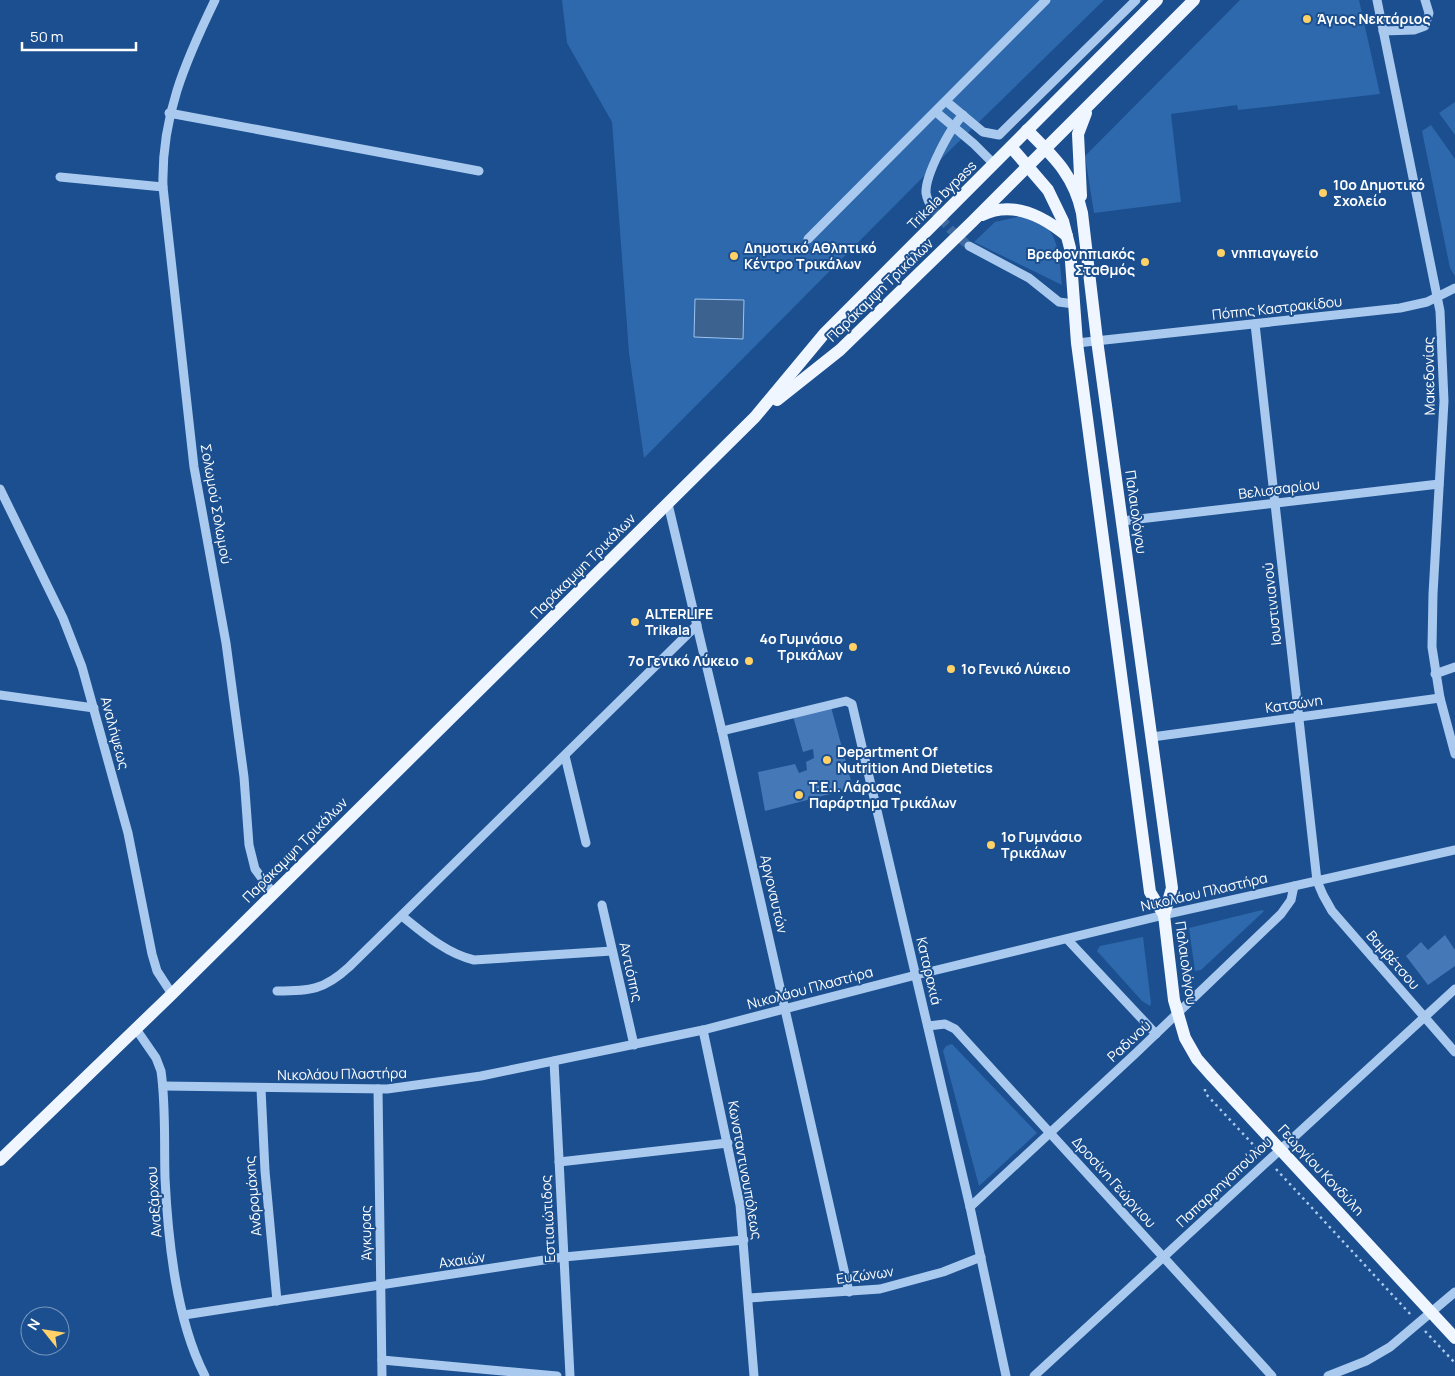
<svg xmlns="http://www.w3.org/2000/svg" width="1455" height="1376" viewBox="0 0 1455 1376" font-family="Manrope,sans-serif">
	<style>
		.green { fill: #2e69ad }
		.water { fill: #3c6290; stroke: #9cc4f0 }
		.building { fill: #4478b7 }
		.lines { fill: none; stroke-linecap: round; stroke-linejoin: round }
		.minor-tunnel { stroke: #3d69a0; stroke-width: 9; stroke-dasharray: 9 4.5; stroke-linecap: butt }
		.path { stroke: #a9c9ee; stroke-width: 2.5; stroke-dasharray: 2.5 4; stroke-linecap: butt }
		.minor { stroke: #a9c9ee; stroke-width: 9 }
		.major { stroke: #f0f6ff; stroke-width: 12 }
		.poi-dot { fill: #ffd166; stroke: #1b4f8f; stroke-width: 2 }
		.labels { text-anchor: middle; stroke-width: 4; stroke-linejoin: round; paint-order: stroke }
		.poi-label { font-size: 14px; font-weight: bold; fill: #fff; stroke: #1b4f8f; text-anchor: start }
		.street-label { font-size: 14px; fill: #fff; stroke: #1b4f8f }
	</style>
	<rect width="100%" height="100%" fill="#1b4f8f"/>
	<g class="green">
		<path d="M562,0H1104L941,159L644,458L629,353L612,122L567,43Z"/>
		<path d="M1240,0H1359L1380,94L1238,110L1237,105L1171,114L1181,202L1094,213L1085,156Z"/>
		<path d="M1455,102V135L1439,113Z"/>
		<path d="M1431,125L1455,159V276L1450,268L1422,131Z"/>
		<path d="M1021,216C1029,219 1040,222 1046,227C1060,239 1060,268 1062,285L974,242L995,222Z"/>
		<path d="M1262,910L1264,911L1261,914L1201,970L1195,971L1189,928Z"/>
		<path d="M1143,937L1151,1003L1150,1006L1142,1001L1097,951L1100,946Z"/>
		<path d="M952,1044L1037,1133L979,1186L943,1051L946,1046Z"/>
	</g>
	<path class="water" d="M695,299L744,300L743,339L694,337Z"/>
	<g class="building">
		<path d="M831,707L853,788L765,811L758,772L795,764L799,773L807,770L806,762L814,758L813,749L803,752L793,716Z"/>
		<path d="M1445,935L1455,950V966L1428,985L1406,956L1421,942L1428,950Z"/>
	</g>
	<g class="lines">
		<path class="minor-tunnel" d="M932,208L951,230L969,246"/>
		<g class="path">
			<path d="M1205,1089V1093L1260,1152"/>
			<path d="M1276,1169L1411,1315"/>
			<path d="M1425,1331L1455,1363"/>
		</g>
		<g class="minor">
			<path d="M215,0C185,62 161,117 163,187L194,467L226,643L244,777L249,845L255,869L273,893"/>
			<path d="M1377,0L1440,311L1444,401L1433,594L1432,647L1440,698L1455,754"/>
			<path d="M1383,31L1414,30L1425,26L1429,13L1425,0"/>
			<path d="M947,102L983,132L999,135L1136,0"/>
			<path d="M936,112L974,144L994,164"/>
			<path d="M169,113L479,171"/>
			<path d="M60,177L163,187"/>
			<path d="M932,208C929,203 927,199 926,193C925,175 950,128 963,115"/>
			<path d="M808,239L1046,0"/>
			<path d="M969,246L1029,278L1059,302L1074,304"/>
			<path d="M1255,324L1317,881L1323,895L1332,911L1455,1052"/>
			<path d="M1077,343L1400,308L1427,302L1455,288"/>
			<path d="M0,489L63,618L82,667L128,833L152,954L157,971L172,994"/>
			<path d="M668,504L722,731L849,1292"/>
			<path d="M1122,521L1439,484"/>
			<path d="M1435,674L1455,667"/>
			<path d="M0,695L94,708"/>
			<path d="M722,731L846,701L852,704L970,1207L1006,1376"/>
			<path d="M1152,737L1440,698"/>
			<path d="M565,756L586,843"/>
			<path d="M602,905L634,1045"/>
			<path d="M402,916C423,933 447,954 474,960L612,951"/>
			<path d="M1067,939L1156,1034"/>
			<path d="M277,991C310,991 324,990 349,967L697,625"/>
			<path d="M928,1026L945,1024L955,1029L1272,1376"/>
			<path d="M136,1029L156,1058L161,1071C166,1106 164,1143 165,1178C168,1241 176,1320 205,1376"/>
			<path d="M703,1030L740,1205L754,1376"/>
			<path d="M554,1061L570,1376"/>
			<path d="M163,1086L387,1089L481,1076L703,1030L916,975L1164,915L1455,850"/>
			<path d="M261,1089L265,1171L277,1301"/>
			<path d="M378,1089L382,1376"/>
			<path d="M559,1162L728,1143"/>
			<path d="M970,1207L1136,1053L1281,914L1291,900L1294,886"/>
			<path d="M749,1298L880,1289L943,1272L981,1257"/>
			<path d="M184,1315L564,1257L744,1240"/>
			<path d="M382,1360L557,1376"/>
			<path d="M1034,1376L1455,989"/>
			<path d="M1328,1376L1366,1361L1390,1347L1455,1292"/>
		</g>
		<g class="major">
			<path d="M1027,130C1054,157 1074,175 1082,213L1097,340L1172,888L1164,915L1174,1000L1185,1038L1197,1059L1212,1076L1455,1338"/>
			<path d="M1011,147L1048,190L1063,221L1070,248L1077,343L1150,892L1164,915"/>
			<path d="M1081,196L1078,134L1086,113"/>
			<path d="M982,215C1013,200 1043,216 1067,236"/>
			<path d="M777,400L840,350L972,222L1194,0"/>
			<path d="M0,1160L172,994L755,417L824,334L1157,0"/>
		</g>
	</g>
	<g class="poi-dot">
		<circle cx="1307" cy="19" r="5"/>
		<circle cx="1323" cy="193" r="5"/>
		<circle cx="1221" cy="253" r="5"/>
		<circle cx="734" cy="256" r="5"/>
		<circle cx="1145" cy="262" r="5"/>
		<circle cx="635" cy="622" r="5"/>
		<circle cx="853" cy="647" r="5"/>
		<circle cx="749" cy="661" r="5"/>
		<circle cx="951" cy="669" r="5"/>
		<circle cx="827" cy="760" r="5"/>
		<circle cx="799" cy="795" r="5"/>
		<circle cx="991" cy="845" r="5"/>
	</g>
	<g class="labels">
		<g class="poi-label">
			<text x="1317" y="24">Άγιος Νεκτάριος</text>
			<text x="1333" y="190">10ο Δημοτικό<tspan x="1333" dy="16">Σχολείο</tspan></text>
			<text x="744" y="253">Δημοτικό Αθλητικό<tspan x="744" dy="16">Κέντρο Τρικάλων</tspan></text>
			<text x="1231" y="258">νηπιαγωγείο</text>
			<text x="1135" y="259" text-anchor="end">Βρεφονηπιακός<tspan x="1135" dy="16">Σταθμός</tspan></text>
			<text x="645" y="619">ALTERLIFE<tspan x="645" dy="16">Trikala</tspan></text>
			<text x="843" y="644" text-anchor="end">4ο Γυμνάσιο<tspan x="843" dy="16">Τρικάλων</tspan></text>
			<text x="739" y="666" text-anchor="end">7ο Γενικό Λύκειο</text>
			<text x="961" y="674">1ο Γενικό Λύκειο</text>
			<text x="837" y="757">Department Of<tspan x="837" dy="16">Nutrition And Dietetics</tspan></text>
			<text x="809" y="792">Τ.Ε.Ι. Λάρισας<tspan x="809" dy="16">Παράρτημα Τρικάλων</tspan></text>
			<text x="1001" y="842">1ο Γυμνάσιο<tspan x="1001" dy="16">Τρικάλων</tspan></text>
		</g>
		<g class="street-label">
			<text transform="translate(942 195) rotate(-45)" y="5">Trikala bypass</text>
			<text transform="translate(880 290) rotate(-44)" y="5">Παράκαμψη Τρικάλων</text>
			<text transform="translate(1277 308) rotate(-6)" y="5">Πόπης Καστρακίδου</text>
			<text transform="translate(1429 376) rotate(-91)" y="5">Μακεδονίας</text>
			<text transform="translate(1279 489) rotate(-7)" y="5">Βελισσαρίου</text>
			<text transform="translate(216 504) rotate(80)" y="5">Σολωμού Σολωμού</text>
			<text transform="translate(1136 512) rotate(82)" y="5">Παλαιολόγου</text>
			<text transform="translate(583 566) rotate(-45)" y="5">Παράκαμψη Τρικάλων</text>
			<text transform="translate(1272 604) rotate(-96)" y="5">Ιουστινιανού</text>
			<text transform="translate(1294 704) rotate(-8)" y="5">Κατσώνη</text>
			<text transform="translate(115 733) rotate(75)" y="5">Αναλήψεως</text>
			<text transform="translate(295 850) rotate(-45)" y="5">Παράκαμψη Τρικάλων</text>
			<text transform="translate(1204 892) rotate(-13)" y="5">Νικολάου Πλαστήρα</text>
			<text transform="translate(774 894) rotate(77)" y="5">Αργοναυτών</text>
			<text transform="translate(1393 960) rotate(49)" y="5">Βαμβέτσου</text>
			<text transform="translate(1186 963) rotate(82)" y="5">Παλαιολόγου</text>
			<text transform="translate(929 971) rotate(77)" y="5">Καταραχιά</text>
			<text transform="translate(631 972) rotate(77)" y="5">Αντιόπης</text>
			<text transform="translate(810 988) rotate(-15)" y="5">Νικολάου Πλαστήρα</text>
			<text transform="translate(1129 1041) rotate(-43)" y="5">Ραδινού</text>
			<text transform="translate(342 1074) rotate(-1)" y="5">Νικολάου Πλαστήρα</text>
			<text transform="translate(745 1170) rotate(80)" y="5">Κωνσταντινουπόλεως</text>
			<text transform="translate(1321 1170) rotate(47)" y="5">Γεωργίου Κονδύλη</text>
			<text transform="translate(1114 1182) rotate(48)" y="5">Δροσίνη Γεώργιου</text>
			<text transform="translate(1224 1182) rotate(-43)" y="5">Παπαρρηγοπούλου</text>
			<text transform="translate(253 1196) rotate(-95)" y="5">Ανδρομάχης</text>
			<text transform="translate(154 1202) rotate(-94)" y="5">Αναξάρχου</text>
			<text transform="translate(548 1219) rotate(-93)" y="5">Εστιαιώτιδος</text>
			<text transform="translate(366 1233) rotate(-91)" y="5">Άγκυρας</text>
			<text transform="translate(462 1260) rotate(-8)" y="5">Αχαιών</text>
			<text transform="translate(865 1275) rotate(-8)" y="5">Ευζώνων</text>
		</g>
	</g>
	<g transform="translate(45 1331) rotate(300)"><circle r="24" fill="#1b4f8f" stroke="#7695bc"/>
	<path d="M0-4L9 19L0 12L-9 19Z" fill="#ffd166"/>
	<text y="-8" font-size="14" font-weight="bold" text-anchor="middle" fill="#ffffff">N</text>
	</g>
	<path d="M22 42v8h114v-8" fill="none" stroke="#ffffff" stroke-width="2.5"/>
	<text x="30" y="42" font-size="15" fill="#ffffff" stroke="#1b4f8f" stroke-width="4" paint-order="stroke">50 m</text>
</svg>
